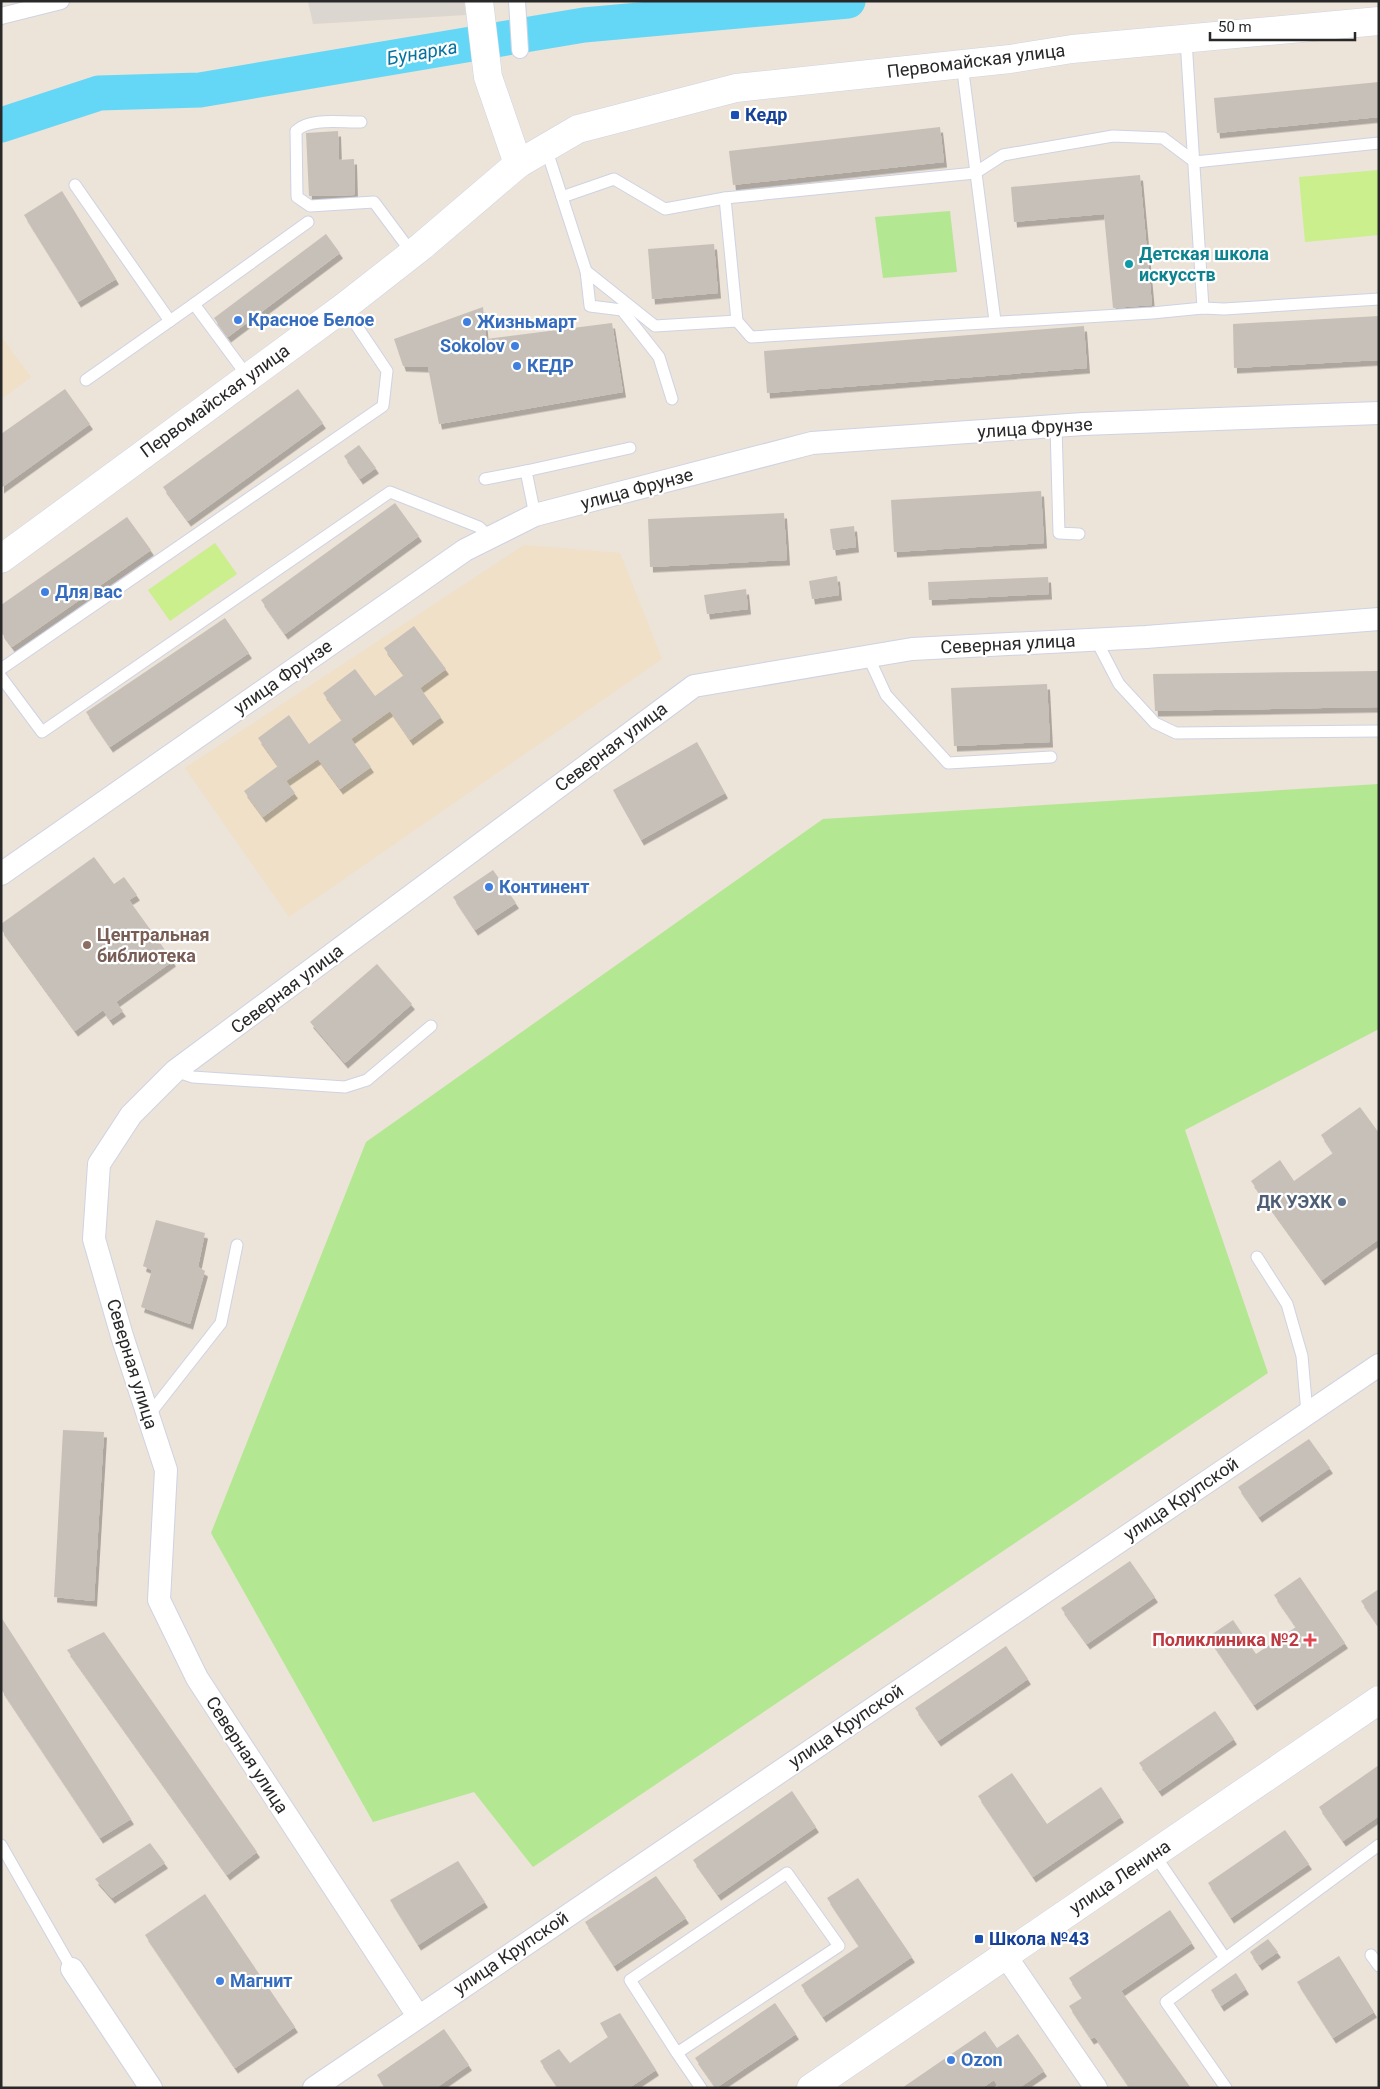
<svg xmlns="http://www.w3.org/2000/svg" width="1380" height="2089" viewBox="0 0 1380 2089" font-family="Roboto,sans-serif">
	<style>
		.education { fill: #efe0c7 }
		.green { fill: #b3e791 }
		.pitch { fill: #caef8c }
		.plaza { fill: #dcd6d0 }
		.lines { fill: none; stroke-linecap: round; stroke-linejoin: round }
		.river { stroke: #64d7f6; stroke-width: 35 }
		.building { fill: #c7c0b9; filter: url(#shadow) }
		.service-casing { stroke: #ced3e3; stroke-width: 13 }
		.pedestrian-casing { stroke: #ced3e3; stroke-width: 18 }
		.minor-casing { stroke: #ced3e3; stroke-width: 24 }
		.secondary-casing { stroke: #ced3e3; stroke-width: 29 }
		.service { stroke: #fff; stroke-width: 11 }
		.pedestrian { stroke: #fff; stroke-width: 16 }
		.minor { stroke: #fff; stroke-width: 22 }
		.secondary { stroke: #fff; stroke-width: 28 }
		.transit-dot { fill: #1a4fb4; stroke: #fff; stroke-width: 2 }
		.culture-dot { fill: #0f9aa8; stroke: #fff; stroke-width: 2 }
		.shop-dot { fill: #3f7fe0; stroke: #fff; stroke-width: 2 }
		.education-dot { fill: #8d6e63; stroke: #fff; stroke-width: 2 }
		.service-dot { fill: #5c6f8a; stroke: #fff; stroke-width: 2 }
		.health-dot { fill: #e0444e; stroke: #fff; stroke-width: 2 }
		.labels { text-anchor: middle; stroke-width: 4.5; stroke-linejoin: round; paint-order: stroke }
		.street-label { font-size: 18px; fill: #282828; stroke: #fff }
		.transit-label { font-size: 18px; font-weight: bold; fill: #164399; stroke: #fff; text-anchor: start }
		.culture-label { font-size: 18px; font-weight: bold; fill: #0d838f; stroke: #fff; text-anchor: start }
		.shop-label { font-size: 18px; font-weight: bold; fill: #366cbe; stroke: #fff; text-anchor: start }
		.education-label { font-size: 18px; font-weight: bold; fill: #785e54; stroke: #fff; text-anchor: start }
		.service-label { font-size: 18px; font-weight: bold; fill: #4e5e75; stroke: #fff; text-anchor: end }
		.health-label { font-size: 18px; font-weight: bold; fill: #be3a42; stroke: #fff; text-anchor: end }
		.water-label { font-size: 19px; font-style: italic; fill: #0573a0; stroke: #fff }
	</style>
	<defs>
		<filter id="shadow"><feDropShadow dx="3" dy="5.5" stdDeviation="0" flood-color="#0004"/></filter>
	</defs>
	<rect width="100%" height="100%" fill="#ece3d9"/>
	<g class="education">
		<path d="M1,337L31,377L1,399Z"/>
		<path d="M524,545L620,553L662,659L289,917L185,768Z"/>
	</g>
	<g class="green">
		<path d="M950,211L957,272L883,278L875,217Z"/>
		<path d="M1379,784V1029L1185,1130L1268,1373L533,1867L474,1792L373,1822L211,1533L366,1142L823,819Z"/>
	</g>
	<g class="pitch">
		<path d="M1379,170V235L1305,242L1299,177Z"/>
		<path d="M215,543L237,574L170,621L148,590Z"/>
	</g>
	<path class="plaza" d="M308,1H464L466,15L313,24Z"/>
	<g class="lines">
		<path class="river" d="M1,125L99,93L200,90L584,25L848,1"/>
	</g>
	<g class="building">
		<path d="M1379,82V117L1217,133L1214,98Z"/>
		<path d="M940,127L944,162L733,185L729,151Z"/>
		<path d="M338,131L339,160L354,159L355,195L309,196L306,133Z"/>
		<path d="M1140,175L1152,305L1113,308L1104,214L1014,222L1011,187Z"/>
		<path d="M62,191L116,279L78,302L24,215Z"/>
		<path d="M326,234L340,253L228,337L214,318Z"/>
		<path d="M714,244L718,293L652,299L648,249Z"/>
		<path d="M483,307L486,339L612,323L623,392L439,424L428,367L403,366L394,339Z"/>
		<path d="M1379,316V360L1234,368L1233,324Z"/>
		<path d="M1084,326L1087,368L767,393L764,351Z"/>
		<path d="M65,389L90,424L1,488V434Z"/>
		<path d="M298,389L323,423L188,521L163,487Z"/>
		<path d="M359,445L376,468L360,479L344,456Z"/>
		<path d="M1041,491L1044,543L894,552L891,500Z"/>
		<path d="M395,503L419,536L285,634L261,600Z"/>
		<path d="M784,513L787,560L650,567L648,519Z"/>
		<path d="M127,517L151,550L12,647L1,632V605Z"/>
		<path d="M854,526L856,547L833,550L830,529Z"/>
		<path d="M837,576L839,595L812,599L809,581Z"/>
		<path d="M1048,577L1049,594L929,600L928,582Z"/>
		<path d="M746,589L748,609L707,614L704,595Z"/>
		<path d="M225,618L249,653L110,747L86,712Z"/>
		<path d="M414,626L446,669L420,688L441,717L410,740L390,711L351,739L371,767L340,789L318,759L286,781L295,793L263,817L244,791L278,766L258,738L289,715L309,744L342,720L323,693L355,669L375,696L404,675L384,648Z"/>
		<path d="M1379,671V707L1155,711L1153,674Z"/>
		<path d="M1047,684L1050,742L954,746L951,688Z"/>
		<path d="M697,742L725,793L641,840L613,790Z"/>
		<path d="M94,857L114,884L124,877L137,895L129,900L173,961L116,1002L123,1011L110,1020L103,1010L75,1031L1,929V924Z"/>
		<path d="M493,870L516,903L475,930L453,897Z"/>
		<path d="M377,964L412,1004L345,1063L310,1022Z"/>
		<path d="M1360,1107L1379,1133V1239L1322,1280L1251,1181L1280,1160L1294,1181L1333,1153L1321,1135Z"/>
		<path d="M156,1220L205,1233L198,1267L205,1271L190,1324L141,1307L152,1270L143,1266Z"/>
		<path d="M63,1430L104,1432L94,1601L54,1597Z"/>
		<path d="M1309,1439L1330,1468L1259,1517L1238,1487Z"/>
		<path d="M1130,1561L1155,1597L1087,1644L1061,1608Z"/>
		<path d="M1300,1577L1345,1643L1254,1705L1208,1637L1233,1620L1256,1654L1296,1627L1274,1595Z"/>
		<path d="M1379,1589V1627L1361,1601Z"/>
		<path d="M1,1617L131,1819L100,1838L1,1689Z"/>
		<path d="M104,1632L257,1852L227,1875L67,1650Z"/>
		<path d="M1006,1646L1028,1679L938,1741L915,1708Z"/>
		<path d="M1215,1711L1234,1739L1159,1791L1139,1763Z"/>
		<path d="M1379,1765V1816L1343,1841L1319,1807Z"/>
		<path d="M1012,1773L1047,1824L1101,1787L1121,1817L1033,1877L978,1796Z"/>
		<path d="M792,1791L816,1827L718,1895L693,1860Z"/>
		<path d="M1285,1830L1309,1864L1231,1918L1208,1883Z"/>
		<path d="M150,1843L165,1863L112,1898L95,1879Z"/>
		<path d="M458,1861L485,1902L418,1945L390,1900Z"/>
		<path d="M656,1876L686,1918L614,1966L585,1922Z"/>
		<path d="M858,1878L912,1957L823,2017L801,1985L859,1946L827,1898Z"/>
		<path d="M205,1894L295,2027L235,2068L145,1935Z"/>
		<path d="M1170,1910L1192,1943L1121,1991L1191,2088H1130L1095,2037L1091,2039L1069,2006L1082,1998L1069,1978Z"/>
		<path d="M1268,1939L1278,1952L1259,1965L1250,1952Z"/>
		<path d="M1339,1956L1374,2012L1333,2038L1297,1982Z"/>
		<path d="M1236,1973L1246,1989L1221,2006L1211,1990Z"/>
		<path d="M775,2003L796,2034L716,2088L695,2058Z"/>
		<path d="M620,2013L656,2070L629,2088H558L540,2061L559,2049L570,2063L608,2037L600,2023Z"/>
		<path d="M444,2029L469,2065L436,2088H385L377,2075Z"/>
		<path d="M985,2031L997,2048L1018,2034L1044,2071L1019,2088H999L994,2080L982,2088H902Z"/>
	</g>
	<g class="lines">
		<defs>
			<g id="service">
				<path d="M1186,40L1203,308"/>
				<path d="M962,64L995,321"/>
				<path d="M361,122C343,123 310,117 296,131L297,197L310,206L374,202L412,253"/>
				<path d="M546,148L586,271L590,306L622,310L659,357L672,399"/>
				<path d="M75,185L170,321"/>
				<path d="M562,197L614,179L665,209L725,198L975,173L1003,155L1113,136L1163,138L1195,162L1379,143"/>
				<path d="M725,198L737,321L751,337L1152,313L1203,308L1224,309L1379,299"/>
				<path d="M586,271L655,326L737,321"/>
				<path d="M248,377L194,304L308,222"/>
				<path d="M86,380L194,304"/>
				<path d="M1056,426L1059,533L1079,534"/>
				<path d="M485,479L526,471"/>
				<path d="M535,515L526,471L630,448"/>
				<path d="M1096,640L1119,684L1155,723L1176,733L1379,731"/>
				<path d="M868,656L886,695L948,763L1051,757"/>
				<path d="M1,669L383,406L387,371L344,307"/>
				<path d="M1,677L42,732L390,492L479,527L490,537"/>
				<path d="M175,1071L193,1077L345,1087L367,1080L431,1026"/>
				<path d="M1257,1257L1287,1304L1302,1356L1307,1413"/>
				<path d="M148,1416L221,1323L237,1245"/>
				<path d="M1,1845L72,1969"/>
				<path d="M1154,1854L1225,1958"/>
				<path d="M1371,1955L1379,1966"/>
				<path d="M677,2053L630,1980L787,1873L839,1946L677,2053L701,2088"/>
				<path d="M1226,2088L1166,2002L1379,1845"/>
			</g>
			<g id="pedestrian">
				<path d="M517,1L520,50"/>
				<path d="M1,16L61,1"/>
			</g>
			<g id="minor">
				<path d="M1,874L465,550L535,515L812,443L1083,424L1379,413"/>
				<path d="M1005,1955L1096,2088"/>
				<path d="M72,1969L151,2088"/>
				<path d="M418,2016L197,1678L159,1600L166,1470L122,1336L94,1239L99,1164L131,1115L175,1071L694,686L912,649L1146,637L1379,619"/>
				<path d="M314,2088L1379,1365"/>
			</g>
			<g id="secondary">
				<path d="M479,1L488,77L518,164"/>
				<path d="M1,559L344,307L422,246L518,164L578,129L736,88L1010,59L1072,49L1379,21"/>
				<path d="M811,2088L1379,1700"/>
			</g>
		</defs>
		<use href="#service" class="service-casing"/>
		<use href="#pedestrian" class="pedestrian-casing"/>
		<use href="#minor" class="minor-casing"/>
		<use href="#secondary" class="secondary-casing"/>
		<use href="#service" class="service"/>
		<use href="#pedestrian" class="pedestrian"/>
		<use href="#minor" class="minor"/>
		<use href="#secondary" class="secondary"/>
	</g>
	<g class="transit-dot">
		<rect x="730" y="110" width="10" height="10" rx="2.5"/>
		<rect x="974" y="1934" width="10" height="10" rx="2.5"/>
	</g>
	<circle class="culture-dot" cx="1129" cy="264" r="5"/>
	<g class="shop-dot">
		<circle cx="238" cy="320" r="5"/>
		<circle cx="467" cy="322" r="5"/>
		<circle cx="515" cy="346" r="5"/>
		<circle cx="517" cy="366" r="5"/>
		<circle cx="45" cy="592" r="5"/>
		<circle cx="489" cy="887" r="5"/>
		<circle cx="220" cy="1981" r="5"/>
		<circle cx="951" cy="2060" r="5"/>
	</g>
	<circle class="education-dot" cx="87" cy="945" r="5"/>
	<circle class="service-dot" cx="1342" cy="1202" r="5"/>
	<path class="health-dot" d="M1307.5 1632.5h5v5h5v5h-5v5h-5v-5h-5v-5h5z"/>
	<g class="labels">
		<g class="street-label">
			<text transform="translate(976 61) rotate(-7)" y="6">Первомайская улица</text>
			<text transform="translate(215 401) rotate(-36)" y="6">Первомайская улица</text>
			<text transform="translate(1035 428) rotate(-4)" y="6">улица Фрунзе</text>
			<text transform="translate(637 489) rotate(-15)" y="6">улица Фрунзе</text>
			<text transform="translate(1008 644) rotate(-3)" y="6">Северная улица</text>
			<text transform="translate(283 677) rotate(-35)" y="6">улица Фрунзе</text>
			<text transform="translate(611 747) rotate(-37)" y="6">Северная улица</text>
			<text transform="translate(287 989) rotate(-37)" y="6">Северная улица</text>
			<text transform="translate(132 1364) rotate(73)" y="6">Северная улица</text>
			<text transform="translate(1181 1499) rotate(-34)" y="6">улица Крупской</text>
			<text transform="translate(846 1726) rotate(-34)" y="6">улица Крупской</text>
			<text transform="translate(247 1755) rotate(57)" y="6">Северная улица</text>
			<text transform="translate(1120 1877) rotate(-34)" y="6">улица Ленина</text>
			<text transform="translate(511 1953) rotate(-34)" y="6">улица Крупской</text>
		</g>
		<g class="transit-label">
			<text x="745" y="121">Кедр</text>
			<text x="989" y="1945">Школа №43</text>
		</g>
		<g class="culture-label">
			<text x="1139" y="260">Детская школа<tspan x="1139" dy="21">искусств</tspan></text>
		</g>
		<g class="shop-label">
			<text x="248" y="326">Красное Белое</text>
			<text x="477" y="328">Жизньмарт</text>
			<text x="505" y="352" text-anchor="end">Sokolov</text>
			<text x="527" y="372">КЕДР</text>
			<text x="55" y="598">Для вас</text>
			<text x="499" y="893">Континент</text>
			<text x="230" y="1987">Магнит</text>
			<text x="961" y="2066">Ozon</text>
		</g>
		<g class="education-label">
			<text x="97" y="941">Центральная<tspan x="97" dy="21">библиотека</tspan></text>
		</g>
		<g class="service-label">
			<text x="1332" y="1208">ДК УЭХК</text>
		</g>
		<g class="health-label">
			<text x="1299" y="1646">Поликлиника №2</text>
		</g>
		<g class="water-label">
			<text transform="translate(422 52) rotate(-10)" y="7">Бунарка</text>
		</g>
	</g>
	<rect width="1380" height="2089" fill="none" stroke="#282828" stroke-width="5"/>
	<path d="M1210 32v8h145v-8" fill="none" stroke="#282828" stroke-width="2.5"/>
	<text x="1218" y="32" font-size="15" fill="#282828" stroke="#ffffff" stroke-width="4" paint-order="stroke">50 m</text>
</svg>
